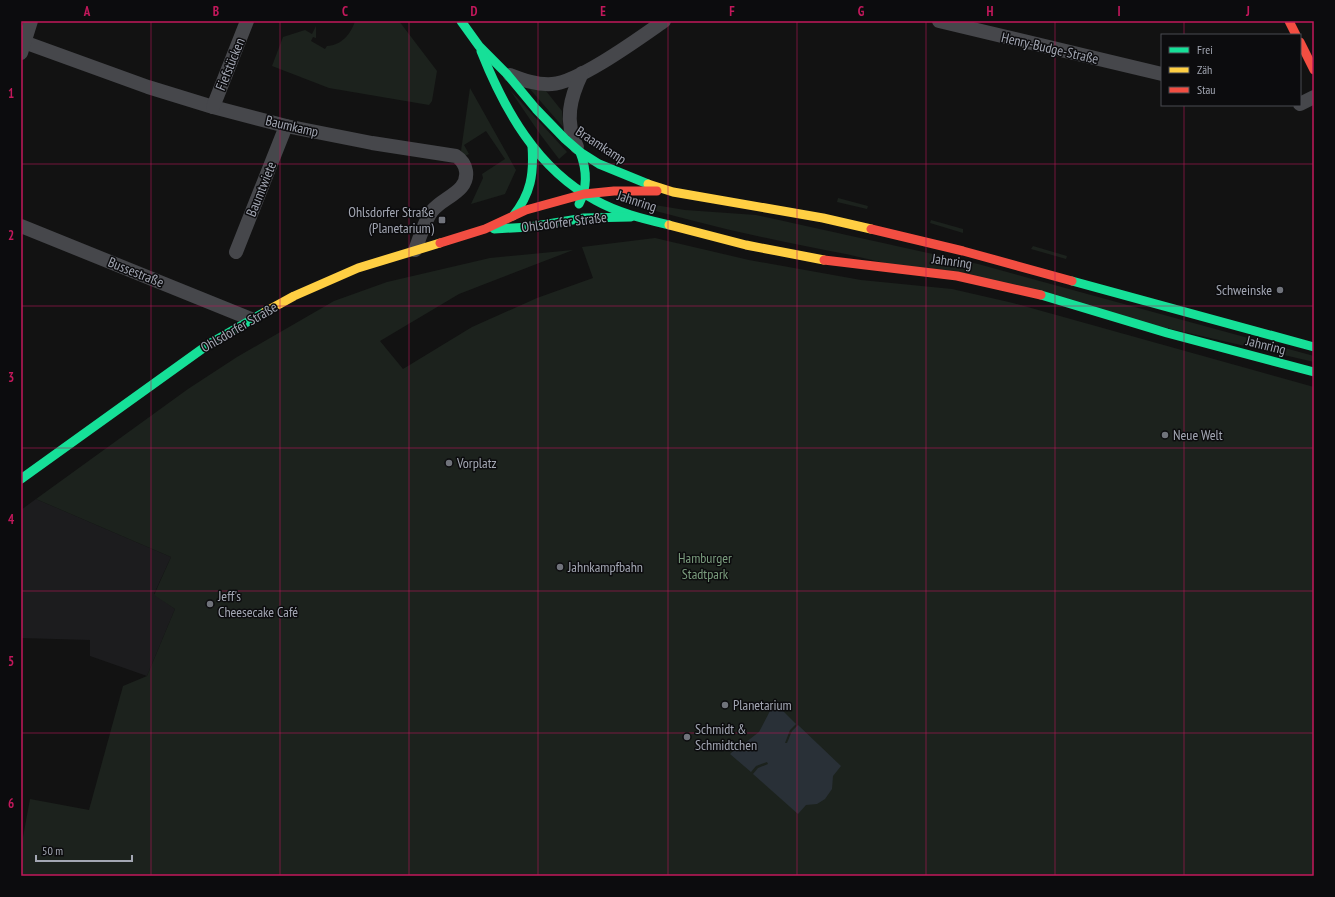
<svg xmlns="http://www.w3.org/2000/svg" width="1335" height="897" viewBox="0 0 1335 897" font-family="'PT Sans Narrow',sans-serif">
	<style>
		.built { fill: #1c1c1e }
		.green { fill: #1c221d }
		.water { fill: #293037 }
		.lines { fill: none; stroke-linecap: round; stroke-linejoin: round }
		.street { stroke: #46474b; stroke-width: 14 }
		.fast { stroke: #16e098; stroke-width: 9 }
		.slow { stroke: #ffcf43; stroke-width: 9 }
		.jam { stroke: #f24e42; stroke-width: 9 }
		.grid { fill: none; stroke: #c2185b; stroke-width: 1; stroke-opacity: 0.55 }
		.poi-dot { fill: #70737b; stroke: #0c0c0e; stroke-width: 1.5 }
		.labels { text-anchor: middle; stroke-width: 3; stroke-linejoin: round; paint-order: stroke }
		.street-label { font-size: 14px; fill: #a3a7b3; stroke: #0c0c0e }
		.poi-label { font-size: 14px; fill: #a3a7b3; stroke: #0c0c0e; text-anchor: start }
		.park-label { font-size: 14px; fill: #7b9d7e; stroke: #0c0c0e }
		.neatline { fill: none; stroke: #c2185b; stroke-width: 1.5 }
		.grid-label { font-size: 13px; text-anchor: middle; font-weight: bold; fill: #c2185b }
	</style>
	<rect width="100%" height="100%" fill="#121212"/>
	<path class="built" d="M36,499L171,557L154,594L175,609L147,676L90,656V640L21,638V510Z"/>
	<g class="green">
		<path d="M355,21H399L437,71L432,101L429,105L329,88L272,66L283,37L305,30L312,34L316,26V38L313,37L311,41L325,49L327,46C342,45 351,34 355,21Z"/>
		<path d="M470,88L516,170L505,194L471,204L483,178L482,174L505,159L486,131L464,145L469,154L465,156L461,151Z"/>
		<path d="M529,88L546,91L562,111L563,127Z"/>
		<path d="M510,90L567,152L559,159L540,134Z"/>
		<path d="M838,198L868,206L867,209L837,202Z"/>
		<path d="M621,201H631L685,210L756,215L978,264L1314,356V362L846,254C770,240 695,223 621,201Z"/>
		<path d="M931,220L963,229V233L930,223Z"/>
		<path d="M655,238L749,260L861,280L952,289L1013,303L1314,387V876H21V848L30,799L89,810L123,686L147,676L175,609L154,595L171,557L36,499L188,389L237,357L334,301L387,282L490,258L573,250L459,294L380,341L403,369L472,327L537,298L593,278L582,247Z"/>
		<path d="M1033,246L1067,256L1066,259L1031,249Z"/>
	</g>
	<path class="water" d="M776,704L796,724L790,730L785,743H787L792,731L798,725L841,766L833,776L832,789L825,799L817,804L806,805L798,814L753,774L758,768L768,764L767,762L756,766L751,772L730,754L736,748L737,749L759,732L770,711Z"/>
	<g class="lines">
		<g class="street">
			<path d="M939,21L1162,74"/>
			<path d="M21,41L148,87L213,107L286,126L372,143L456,156C462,160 465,164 466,171C469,192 443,197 432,211C424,221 420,238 415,250"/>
			<path d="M21,53L31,21"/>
			<path d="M510,75C523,80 537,85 552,84C578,83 641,37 664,21"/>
			<path d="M1300,104L1314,97"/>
			<path d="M213,107L247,21"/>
			<path d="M577,147C564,121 570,98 582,73"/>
			<path d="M21,226L251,319"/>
			<path d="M236,252L286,126"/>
		</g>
		<g class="fast">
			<path d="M461,21L479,46L507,74L536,109L565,139L580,152L599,164L648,184"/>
			<path d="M481,51C504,109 537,169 595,200C618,213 644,219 669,225"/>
			<path d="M579,204C588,187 587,170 580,152"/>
			<path d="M513,216C531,194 534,174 532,146"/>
			<path d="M494,229L530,227L584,218L631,217"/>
			<path d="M1072,281L1314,347"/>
			<path d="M1041,295L1167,333L1314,372"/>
			<path d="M21,479L209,344L265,312"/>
		</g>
		<g class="slow">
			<path d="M648,184L673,192L823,218L871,229"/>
			<path d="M669,225L746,245L824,260"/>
			<path d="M265,312L294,296L358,268L440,243"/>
		</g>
		<g class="jam">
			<path d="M1289,21L1296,35"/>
			<path d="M1300,42L1314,70"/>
			<path d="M871,229L963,251L1072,281"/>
			<path d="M440,243L485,229L526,210L584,194L614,191H657"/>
			<path d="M824,260L957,276L1041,295"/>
		</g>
	</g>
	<path class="grid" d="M151,21V876M280,21V876M409,21V876M538,21V876M668,21V876M797,21V876M926,21V876M1055,21V876M1184,21V35M1184,105V876M21,164H1314M21,306H1314M21,448H1314M21,591H1314M21,733H1314"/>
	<g class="poi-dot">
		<rect x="438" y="216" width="8" height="8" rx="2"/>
		<circle cx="1280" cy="290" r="4"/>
		<circle cx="1165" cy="435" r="4"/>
		<circle cx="449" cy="463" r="4"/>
		<circle cx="560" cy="567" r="4"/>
		<circle cx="210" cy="604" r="4"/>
		<circle cx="725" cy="705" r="4"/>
		<circle cx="687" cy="737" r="4"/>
	</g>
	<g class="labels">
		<g class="street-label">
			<text transform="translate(1050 48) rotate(13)" y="5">Henry-Budge-Straße</text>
			<text transform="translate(230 64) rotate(-68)" y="5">Fiefstücken</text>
			<text transform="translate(292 126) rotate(13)" y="5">Baumkamp</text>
			<text transform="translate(601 145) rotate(33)" y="5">Braamkamp</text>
			<text transform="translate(261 189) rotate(-68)" y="5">Baumtwiete</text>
			<text transform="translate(637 201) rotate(18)" y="5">Jahnring</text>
			<text transform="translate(564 222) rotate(-7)" y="5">Ohlsdorfer Straße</text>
			<text transform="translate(952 261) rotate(8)" y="5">Jahnring</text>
			<text transform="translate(136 272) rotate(22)" y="5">Bussestraße</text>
			<text transform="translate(239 327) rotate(-30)" y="5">Ohlsdorfer Straße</text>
			<text transform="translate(1266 345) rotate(14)" y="5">Jahnring</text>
		</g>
		<g class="poi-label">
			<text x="434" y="217" text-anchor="end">Ohlsdorfer Straße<tspan x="434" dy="16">(Planetarium)</tspan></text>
			<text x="1272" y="295" text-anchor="end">Schweinske</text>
			<text x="1173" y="440">Neue Welt</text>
			<text x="457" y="468">Vorplatz</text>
			<text x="568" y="572">Jahnkampfbahn</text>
			<text x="218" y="601">Jeff's<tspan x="218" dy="16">Cheesecake Café</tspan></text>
			<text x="733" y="710">Planetarium</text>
			<text x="695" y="734">Schmidt &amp;<tspan x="695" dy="16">Schmidtchen</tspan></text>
		</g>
		<g class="park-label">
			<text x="705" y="563">Hamburger<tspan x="705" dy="16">Stadtpark</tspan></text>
		</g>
	</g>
	<rect width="1335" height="897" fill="none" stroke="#0c0c0e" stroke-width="44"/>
	<rect x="1161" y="34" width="140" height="72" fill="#0c0c0e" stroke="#484a50"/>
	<rect x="1169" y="47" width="20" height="6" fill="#16e098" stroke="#484a50"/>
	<text x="1197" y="54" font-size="12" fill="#a3a7b3">Frei</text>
	<rect x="1169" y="67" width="20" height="6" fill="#ffcf43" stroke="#484a50"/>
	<text x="1197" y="74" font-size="12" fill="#a3a7b3">Zäh</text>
	<rect x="1169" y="87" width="20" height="6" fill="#f24e42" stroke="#484a50"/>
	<text x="1197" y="94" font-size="12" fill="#a3a7b3">Stau</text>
	<path d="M36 855v6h96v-6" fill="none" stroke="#a3a7b3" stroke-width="2"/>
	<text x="42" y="855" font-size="12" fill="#a3a7b3" stroke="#0c0c0e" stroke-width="3" paint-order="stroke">50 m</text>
	<rect x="22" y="22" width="1291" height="853" class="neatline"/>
	<g class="grid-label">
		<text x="87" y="16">A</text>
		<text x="216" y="16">B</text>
		<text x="345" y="16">C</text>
		<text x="474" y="16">D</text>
		<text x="603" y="16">E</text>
		<text x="732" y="16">F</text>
		<text x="861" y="16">G</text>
		<text x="990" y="16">H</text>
		<text x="1119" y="16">I</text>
		<text x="1248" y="16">J</text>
		<text x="11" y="98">1</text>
		<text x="11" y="240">2</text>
		<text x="11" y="382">3</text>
		<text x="11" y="524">4</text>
		<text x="11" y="666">5</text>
		<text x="11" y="808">6</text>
	</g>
</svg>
